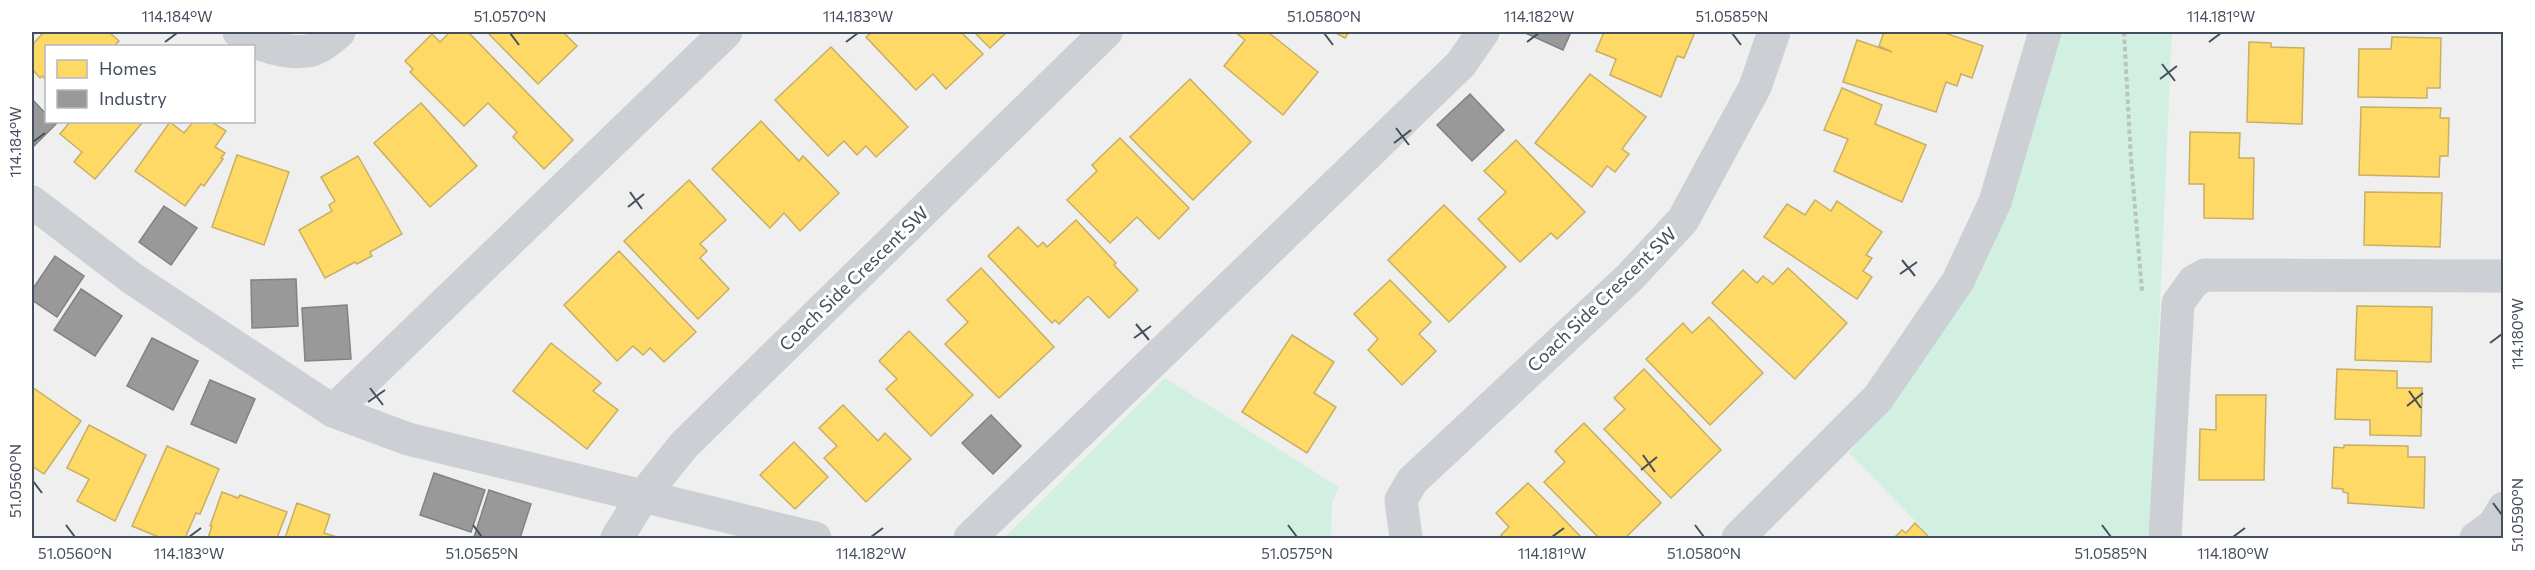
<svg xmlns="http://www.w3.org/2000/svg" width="2535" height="570" viewBox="0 0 2535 570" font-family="Commissioner,sans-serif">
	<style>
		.green { fill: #d2f0e2 }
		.homes { fill: #ffd966; stroke: #c7af63; stroke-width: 1.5 }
		.industry { fill: #999; stroke: #808287; stroke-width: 1.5 }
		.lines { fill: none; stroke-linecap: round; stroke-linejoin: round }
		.path { stroke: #b8c4c3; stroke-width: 4; stroke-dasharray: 4.5 3; stroke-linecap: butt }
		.minor { stroke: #cccfd3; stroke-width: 33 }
		.ticks { fill: none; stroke: #454e5c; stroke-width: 2 }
		.labels { text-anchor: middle; stroke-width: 6; stroke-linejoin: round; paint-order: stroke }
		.street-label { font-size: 18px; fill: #454e5c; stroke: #fff }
		.neatline { fill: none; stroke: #454e5c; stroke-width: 2 }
		.ticks-label { font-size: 15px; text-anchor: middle; fill: #454e5c }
	</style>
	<rect width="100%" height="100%" fill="#f0efef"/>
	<g class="green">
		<path d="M2062,32H2172L2150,538H1932L1849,453L1919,364L2017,183Z"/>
		<path d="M1165,378L1339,487L1332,503L1331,538H1004Z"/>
	</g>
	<g class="homes">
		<path d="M44,32H109L119,41L114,46H46V80L42,76L40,78L32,69V45Z"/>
		<path d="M450,32H468L573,140L544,169L513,137L517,132L488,103L464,126L410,72L413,69L405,61L432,34L440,42Z"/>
		<path d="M487,32H563L577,46L538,84Z"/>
		<path d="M872,32H961L983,54L946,89L933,74L916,90L866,37Z"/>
		<path d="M974,32H1007L990,48Z"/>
		<path d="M1235,32H1268L1318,72L1283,115L1224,66L1245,40Z"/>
		<path d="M1334,32H1349L1345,38Z"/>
		<path d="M1604,32H1695L1684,58L1677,56L1661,97L1610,75L1616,59L1596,51Z"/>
		<path d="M1884,32H1942L1983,46L1972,78L1961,74L1957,86L1946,82L1936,112L1843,82L1857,40L1892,52L1879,46Z"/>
		<path d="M2392,37L2441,38L2440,88H2427V98L2358,97L2359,49H2391Z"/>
		<path d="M2249,42L2271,43V47L2304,48L2302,124L2247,122Z"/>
		<path d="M831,47L908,127L876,157L866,146L857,155L844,141L828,156L775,100Z"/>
		<path d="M1590,74L1646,117L1622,149L1629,154L1615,172L1607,166L1592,187L1535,143Z"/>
		<path d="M1190,79L1251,142L1193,200L1130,137Z"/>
		<path d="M1842,88L1882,105L1875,124L1926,145L1902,202L1834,171L1848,139L1824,130Z"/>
		<path d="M421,103L477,166L430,207L374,143Z"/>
		<path d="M2361,107L2441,108L2440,118H2449L2448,156H2440L2439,177L2359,175Z"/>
		<path d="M761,121L799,161L803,156L839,193L800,231L784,213L770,228L712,169Z"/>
		<path d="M70,122H143L95,179L74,162L82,152L60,134Z"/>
		<path d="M170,122L184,133L193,122H212L226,131L215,147L225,153L221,158L223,159L204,186L201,184L185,206L135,171Z"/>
		<path d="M2190,132L2240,133L2239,158H2254L2253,219L2204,218V184H2189Z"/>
		<path d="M1120,138L1189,208L1159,239L1137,217L1110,243L1067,200L1097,171L1092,165Z"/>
		<path d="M1516,140L1585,212L1557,239L1551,233L1520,262L1478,219L1506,192L1484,171Z"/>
		<path d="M237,155L289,172L264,245L212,227Z"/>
		<path d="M358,156L402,234L370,252L372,256L357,264L355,262L325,278L299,230L332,211L329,205L335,201L321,177Z"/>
		<path d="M689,180L726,220L700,244L707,251L700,258L729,289L698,319L624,241Z"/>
		<path d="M2365,192L2442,193L2440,247L2364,245Z"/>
		<path d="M1815,200L1831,211L1837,201L1882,232L1866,255L1872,258L1863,271L1872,277L1857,299L1764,237L1787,204L1805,215Z"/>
		<path d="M1444,205L1506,267L1449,322L1388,260Z"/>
		<path d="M1076,220L1116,263L1114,265L1138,290L1109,318L1088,296L1059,324L1055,320L1052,323L988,256L1018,227L1038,247L1043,242L1047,247Z"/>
		<path d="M619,251L696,332L664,362L650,348L643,355L633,346L617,361L564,305Z"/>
		<path d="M981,268L1054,347L999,398L945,344L968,322L947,300Z"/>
		<path d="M1788,268L1847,323L1795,379L1712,303L1743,270L1757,283L1763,276L1773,284Z"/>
		<path d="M1390,280L1431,322L1419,334L1436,351L1402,385L1368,350L1378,339L1354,314Z"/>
		<path d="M2357,306L2432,307L2431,362L2355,360Z"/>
		<path d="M1709,317L1763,373L1710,425L1646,359L1683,323L1692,333Z"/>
		<path d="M909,331L973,395L931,436L886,389L897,379L879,361Z"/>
		<path d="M1292,335L1334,362L1314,393L1336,407L1307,453L1242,412Z"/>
		<path d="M551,343L601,383L593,391L618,410L587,449L513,391Z"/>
		<path d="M1644,369L1721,450L1671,498L1604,429L1625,409L1614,398Z"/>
		<path d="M2337,369L2397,371V388H2422L2421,436L2370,435V420L2335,419Z"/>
		<path d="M32,387L81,421L44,474L32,466Z"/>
		<path d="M2216,395H2266L2264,480H2199L2200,429L2216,430Z"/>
		<path d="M843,405L878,441L885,433L911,459L866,502L824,458L837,446L819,428Z"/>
		<path d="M1584,423L1661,503L1625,538H1599L1544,482L1565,462L1555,451Z"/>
		<path d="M89,425L146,455L115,521L77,501L89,479L67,468Z"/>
		<path d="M794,442L828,477L795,509L760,475Z"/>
		<path d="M2344,445L2408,446V457H2425L2424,508L2348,503V493L2343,492V489L2332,488L2334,447L2344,448Z"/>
		<path d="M167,446L219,469L200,514L196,513L185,538H161L132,526Z"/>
		<path d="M1528,483L1555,510L1582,538H1504L1501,535L1509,527L1496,513Z"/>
		<path d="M222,492L238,498L240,495L287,512L277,538H208L212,526H210Z"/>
		<path d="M297,503L330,515L324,533L340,538H285Z"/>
		<path d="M1915,523L1930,538H1894L1902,530L1906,533Z"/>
	</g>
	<g class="industry">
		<path d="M1523,32H1571L1563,50Z"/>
		<path d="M1470,94L1504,130L1472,161L1437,125Z"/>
		<path d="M32,99L46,114V122L56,124L32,148Z"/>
		<path d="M164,206L197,228L171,265L139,242Z"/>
		<path d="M55,256L84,276L57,317L32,300V290Z"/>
		<path d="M296,279L298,326L252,328L251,280Z"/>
		<path d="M81,289L122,316L95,356L54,330Z"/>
		<path d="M347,305L351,359L305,361L302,308Z"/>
		<path d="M152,338L198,361L173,410L127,386Z"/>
		<path d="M210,380L255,399L236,443L191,424Z"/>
		<path d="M991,415L1021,446L993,474L962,443Z"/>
		<path d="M434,473L485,490L471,532L420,515Z"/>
		<path d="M489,490L531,504L520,538L474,537Z"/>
	</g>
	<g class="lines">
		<path class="path" d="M2124,32L2131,160L2142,291"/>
		<g class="minor">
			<path d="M239,32C254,45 287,54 307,51C318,50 331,39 339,32"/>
			<path d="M32,202L133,279L333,411L408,439L815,538"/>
			<path d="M333,411L726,32"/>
			<path d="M617,538L643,496L684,445L1106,32"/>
			<path d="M970,538L1461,64L1483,32"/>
			<path d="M1406,538L1401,500L1412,481L1630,277L1683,220L1755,87L1774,32"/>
			<path d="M1738,538L1878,398L1958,281L1995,202L2045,32"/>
			<path d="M2165,538L2178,303L2194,281L2205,275L2504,276"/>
			<path d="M2476,538L2494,525L2504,508"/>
		</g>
	</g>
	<path class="ticks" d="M510,33L519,45M1324,33L1333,45M1732,33L1741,45M165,42L177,33M846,42L858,33M1527,42L1539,33M2209,42L2221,33M2162,64L2175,81M2160,79L2177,66M1396,128L1409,145M33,142L45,133M1394,143L1411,130M630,192L642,209M628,207L644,194M1902,260L1915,276M1900,274L1917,262M1136,324L1149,340M1134,338L1151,326M2490,343L2502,334M370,388L383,405M2409,391L2421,408M368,402L385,390M2407,406L2423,393M1643,455L1655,472M1641,470L1657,457M33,481L42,493M2493,503L2502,515M66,525L75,537M473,525L482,537M1288,525L1297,537M1695,525L1704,537M2102,525L2111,537M189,537L201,528M871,537L883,528M1552,537L1564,528M2233,537L2245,528"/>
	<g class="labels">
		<g class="street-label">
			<text transform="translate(854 279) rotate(-44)" y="6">Coach Side Crescent SW</text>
			<text transform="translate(1602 300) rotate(-44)" y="6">Coach Side Crescent SW</text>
		</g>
	</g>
	<rect width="2535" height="570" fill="none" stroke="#ffffff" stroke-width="66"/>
	<rect x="45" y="45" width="210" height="78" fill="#ffffff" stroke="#b5b8be" stroke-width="1.5"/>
	<rect x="57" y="60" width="30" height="18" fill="#ffd966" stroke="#b5b8be" stroke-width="1.5"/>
	<text x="99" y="75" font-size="18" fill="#454e5c">Homes</text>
	<rect x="57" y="90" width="30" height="18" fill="#999999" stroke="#b5b8be" stroke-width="1.5"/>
	<text x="99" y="105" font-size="18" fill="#454e5c">Industry</text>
	<rect x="33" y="33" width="2469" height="504" class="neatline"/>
	<g class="ticks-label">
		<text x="177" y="22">114.184°W</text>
		<text x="510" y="22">51.0570°N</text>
		<text x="858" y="22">114.183°W</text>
		<text x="1324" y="22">51.0580°N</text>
		<text x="1539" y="22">114.182°W</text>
		<text x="1732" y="22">51.0585°N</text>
		<text x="2221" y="22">114.181°W</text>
		<text transform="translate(16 142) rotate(-90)" y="5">114.184°W</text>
		<text transform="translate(2518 334) rotate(-90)" y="5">114.180°W</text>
		<text transform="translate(16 481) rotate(-90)" y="5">51.0560°N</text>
		<text transform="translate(2518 515) rotate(-90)" y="5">51.0590°N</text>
		<text x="75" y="559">51.0560°N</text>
		<text x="189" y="559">114.183°W</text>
		<text x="482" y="559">51.0565°N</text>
		<text x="871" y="559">114.182°W</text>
		<text x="1297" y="559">51.0575°N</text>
		<text x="1552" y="559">114.181°W</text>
		<text x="1704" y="559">51.0580°N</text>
		<text x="2111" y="559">51.0585°N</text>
		<text x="2233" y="559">114.180°W</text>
	</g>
</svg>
